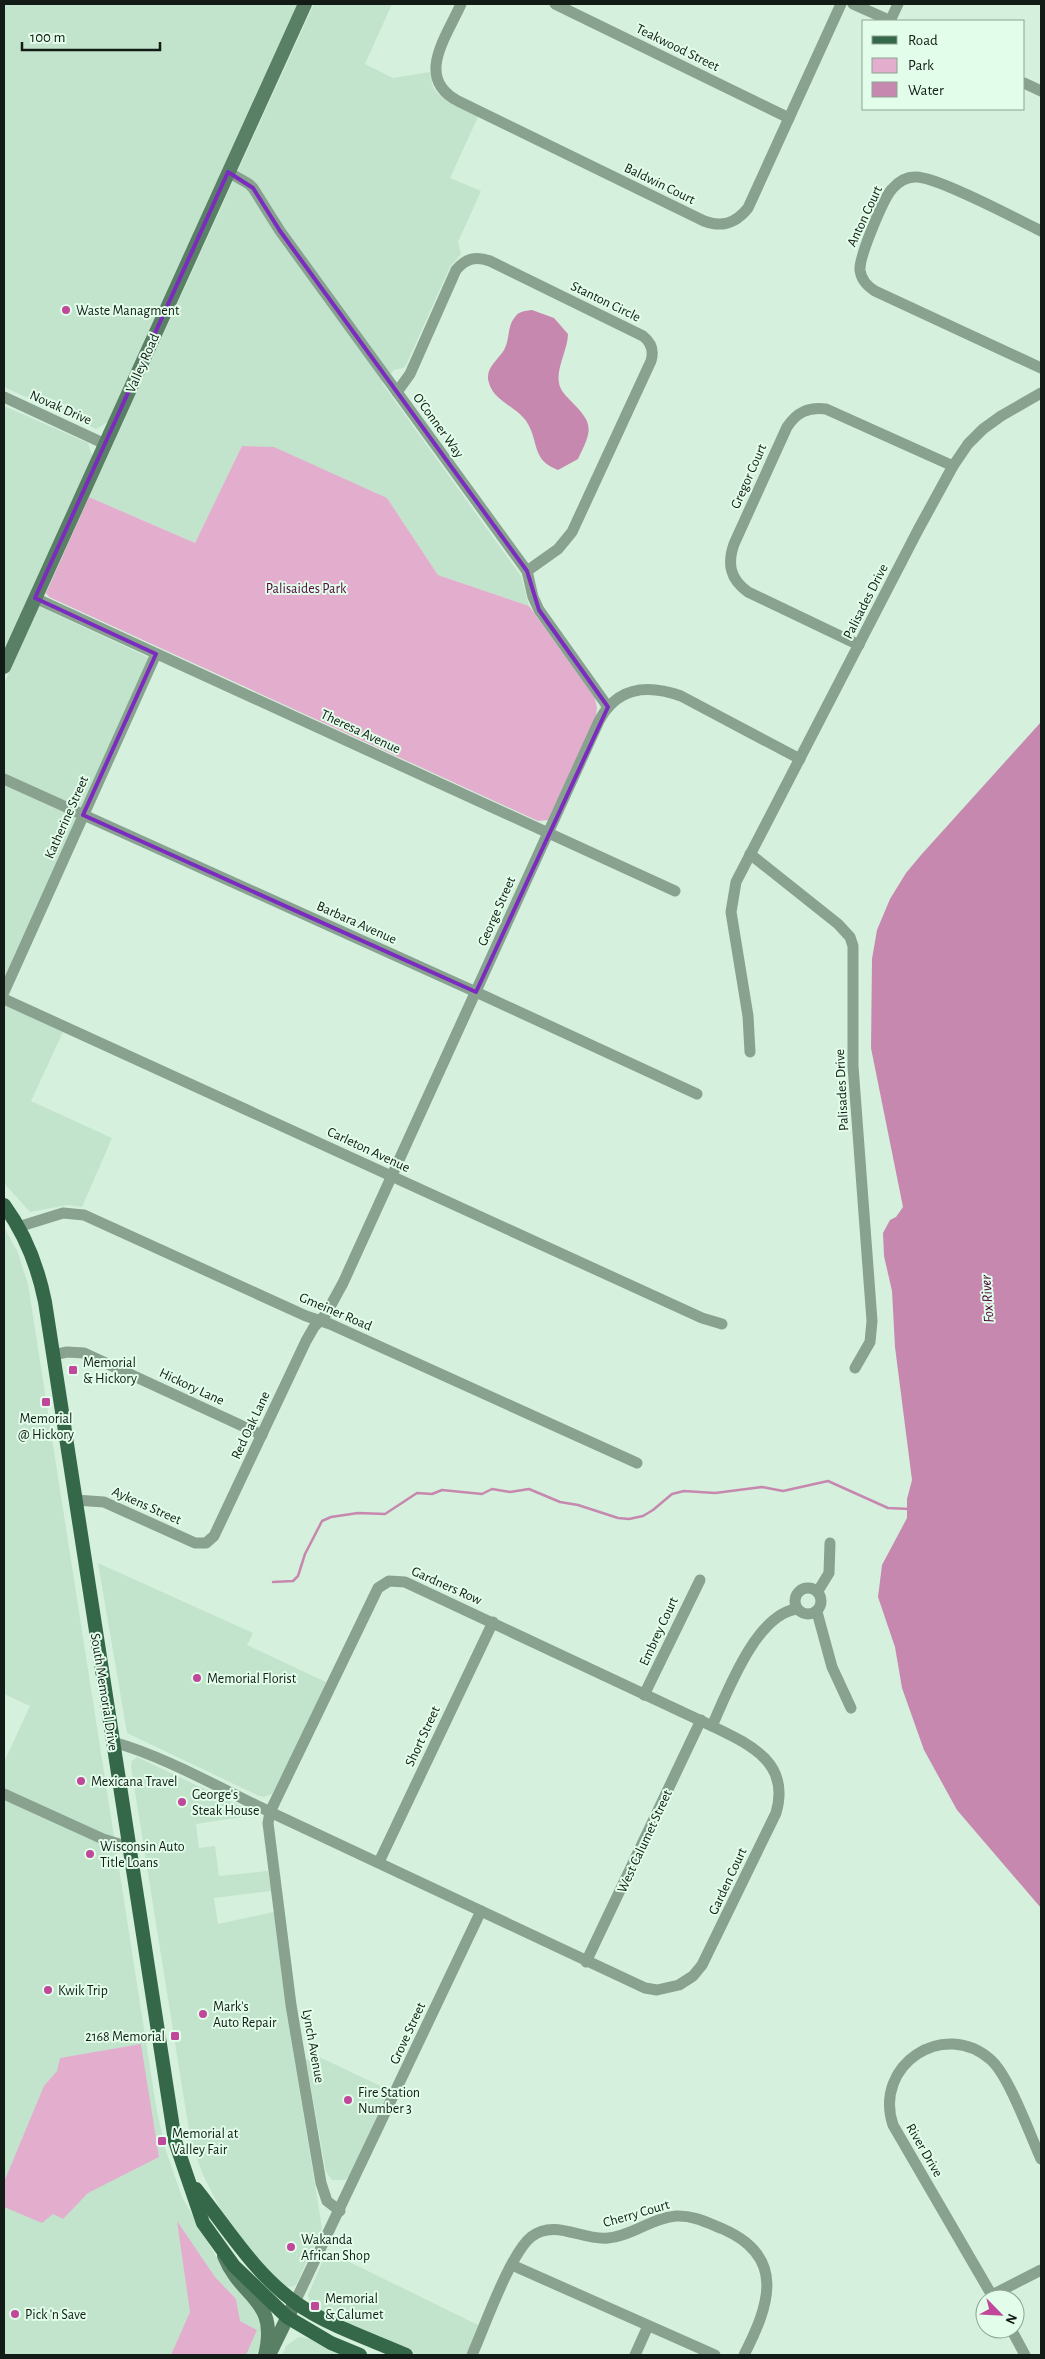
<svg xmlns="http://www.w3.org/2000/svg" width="1045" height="2359" viewBox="0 0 1045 2359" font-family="'Alegreya Sans',sans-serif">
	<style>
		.built { fill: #c3e4cc }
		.green { fill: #e3aecd }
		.water { fill: #c688ae }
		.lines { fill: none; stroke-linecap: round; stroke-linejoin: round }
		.stream { stroke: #c688ae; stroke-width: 2.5 }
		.minor { stroke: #88a28f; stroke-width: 11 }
		.secondary { stroke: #598065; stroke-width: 14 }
		.primary { stroke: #356848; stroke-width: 14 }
		.marked { fill: none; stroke: #7b2cbf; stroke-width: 4; stroke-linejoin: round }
		.poi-dot { fill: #c04799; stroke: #e2fdea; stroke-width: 2 }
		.labels { text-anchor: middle; stroke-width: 4; stroke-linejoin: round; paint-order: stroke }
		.street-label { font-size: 14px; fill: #121b15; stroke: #e2fdea }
		.poi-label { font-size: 14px; fill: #121b15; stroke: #e2fdea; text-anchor: start }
		.park-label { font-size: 14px; fill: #53083e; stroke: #e2fdea }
		.water-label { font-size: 15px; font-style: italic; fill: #4c0038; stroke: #e2fdea }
	</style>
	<rect width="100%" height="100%" fill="#d5f0dd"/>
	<g class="built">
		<path d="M4,4H297L108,422L96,429L4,387Z"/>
		<path d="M314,4H392L365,64L393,78L430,72L433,87L438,94L478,117L450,178L481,191L458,242L461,254L450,267L406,365L403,368L394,370L382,383L521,576L529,606L438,575L387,498L242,447L195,543L89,497Z"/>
		<path d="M4,406L88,443L93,459L4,656Z"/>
		<path d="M38,606L150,658L4,982V684Z"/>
		<path d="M4,1003L63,1032L31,1101L112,1138L82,1207L68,1205L30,1212L4,1183Z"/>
		<path d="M4,1227L18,1253L28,1284L156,2106L165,2148L182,2197L202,2232L221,2265L265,2320L259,2349L256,2355H4V1762L30,1706L4,1694Z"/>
		<path d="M98,1563L253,1633L247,1645L330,1684L272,1794L264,1797L259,1796L127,1733Z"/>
		<path d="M137,1757L253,1812L255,1815L196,1824L199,1848L215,1846L219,1876L268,1871L271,1891L214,1898L218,1924L274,1912L295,2062L322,2228L296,2285L292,2287L284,2286L266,2269L228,2224L203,2175L191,2143L131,1767L132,1761Z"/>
		<path d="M315,2055L389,2090L349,2177L345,2180H332L326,2172L306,2060L312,2059Z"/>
		<path d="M327,2251L480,2326L467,2355H418L358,2330L310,2305L308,2295Z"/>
		<path d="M299,2337L315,2340L344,2355H282L286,2346Z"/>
	</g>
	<g class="green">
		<path d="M242,446L274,447L387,498L438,575L529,606L595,698L597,708L596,716L548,820L538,821L49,597L46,593L89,497L195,543Z"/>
		<path d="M141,2044L159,2157L88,2193L63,2219L53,2214L42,2223L4,2207V2182L44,2086L57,2071L60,2058Z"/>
		<path d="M177,2221L215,2277L236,2299L240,2321L257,2330L246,2355H171L190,2312Z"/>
	</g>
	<g class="water">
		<path d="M532,310L554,318L568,334C568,349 556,368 559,383C560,389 564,394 569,399C594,424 593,428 578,459L558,470C532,460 539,444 528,424C519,407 494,402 489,383C484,369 498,360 504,350C510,340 507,326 515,317C519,311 525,311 532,310Z"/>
		<path d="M1041,722V1908L957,1810L924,1750L902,1688L895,1647L878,1597L882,1565L907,1518V1499L912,1480L895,1347L892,1291L884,1256L883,1233L890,1220L896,1217L903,1207L871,1048L872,959L877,930L890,899L906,873L921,855Z"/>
	</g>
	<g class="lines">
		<path class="stream" d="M273,1582L293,1581L298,1576L305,1554L322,1521L331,1517L358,1513L385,1514L417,1493L432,1494L442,1490L482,1494L492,1489L510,1492L529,1489L560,1502L578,1505L618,1518L629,1519L643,1516L653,1510L672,1494L684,1491L715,1493L762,1487L783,1491L828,1481L888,1508L910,1509"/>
		<g class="minor">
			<path d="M461,4C447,36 414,78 458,101L704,221C722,228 736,223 748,208L841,4"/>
			<path d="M555,4L789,118"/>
			<path d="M853,4L891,21"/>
			<path d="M890,21L898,4"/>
			<path d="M1024,83L1041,91"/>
			<path d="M228,172L249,184L253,188L280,231L527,571L533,597L539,610L608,707"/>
			<path d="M1041,231C1019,220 934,175 915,177C906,177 898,182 892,189C883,199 859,257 860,270C861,279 867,286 875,291L1041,368"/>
			<path d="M397,392L410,374L456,270C466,258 476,256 490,261L643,336C652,343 654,351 651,361L572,532L558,549L527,571"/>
			<path d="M4,397L105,444"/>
			<path d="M35,598L675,891"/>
			<path d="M859,645L748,592C730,579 727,564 734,544L787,427C797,412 808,407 826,409L953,466"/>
			<path d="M4,779L476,992L697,1094"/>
			<path d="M750,854L838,924L850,937L853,946V1066L872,1321L870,1342L855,1368"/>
			<path d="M4,992L156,654"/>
			<path d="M4,999L702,1318L722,1324"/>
			<path d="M750,1052L748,1016L731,912L736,882L918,530L953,466L968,444L983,429L1001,416L1041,393"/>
			<path d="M18,1227L63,1213L84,1215L306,1316L330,1324L637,1463"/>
			<path d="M53,1355L67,1352L84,1353L262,1435"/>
			<path d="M75,1500L104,1502L195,1543H206L214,1536L306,1341L314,1327L326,1314L343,1283L599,721C617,687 647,684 681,696L800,759"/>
			<circle cx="808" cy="1601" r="13"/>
			<path d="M818,1591L829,1573L830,1543"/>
			<path d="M817,1612L832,1667L851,1708"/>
			<path d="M644,1695L700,1580"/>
			<path d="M712,1726C727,1693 756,1614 797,1609"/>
			<path d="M113,1742C163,1756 216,1786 264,1809L270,1812L645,1988L657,1990L679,1985L693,1976L702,1965L776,1813C791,1762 749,1744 712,1726L405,1582L389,1581L378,1588L270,1812L268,1823L291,2005L321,2183L327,2201L340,2211"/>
			<path d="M4,1794L103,1839L129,1847"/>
			<path d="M379,1862L493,1622"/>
			<path d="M586,1962L701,1720"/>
			<path d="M512,2265L715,2355"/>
			<path d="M992,2295L1041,2270"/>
			<path d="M994,2299L893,2125C873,2065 944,2018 991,2060C1009,2076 1030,2135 1041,2159"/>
			<path d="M295,2302L481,1911"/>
			<path d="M1011,2329L1025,2355"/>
			<path d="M472,2355C484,2328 510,2254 531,2237C555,2218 582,2241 608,2238C632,2236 651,2218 676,2216C693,2215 708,2223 723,2229C787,2257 769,2306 744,2355"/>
			<path d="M635,2355L648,2326"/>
		</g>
		<g class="secondary">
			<path d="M4,667L305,4"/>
			<path d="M224,2256C242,2300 279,2299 265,2355"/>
			<path d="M271,2351L295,2302"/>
		</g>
		<g class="primary">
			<path d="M4,1205C26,1235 38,1267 45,1302L175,2141L203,2223L234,2266L287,2317L331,2343L360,2355"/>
			<path d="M196,2189C228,2229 254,2273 296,2303C329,2326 370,2339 406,2355"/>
		</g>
	</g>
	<path class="marked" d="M228,172L253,188L280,231L527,571L539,610L608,707L476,992L83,815L156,654L35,598Z"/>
	<g class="poi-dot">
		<circle cx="66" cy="310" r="5"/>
		<rect x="68" y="1365" width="10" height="10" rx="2.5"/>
		<rect x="41" y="1397" width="10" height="10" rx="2.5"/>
		<circle cx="197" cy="1678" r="5"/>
		<circle cx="81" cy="1781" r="5"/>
		<circle cx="182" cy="1802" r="5"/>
		<circle cx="90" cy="1854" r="5"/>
		<circle cx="48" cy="1990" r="5"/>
		<circle cx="203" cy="2014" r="5"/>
		<rect x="170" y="2031" width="10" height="10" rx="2.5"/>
		<circle cx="348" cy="2100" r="5"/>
		<rect x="157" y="2136" width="10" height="10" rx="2.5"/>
		<circle cx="291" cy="2247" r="5"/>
		<rect x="310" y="2301" width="10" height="10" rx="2.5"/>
		<circle cx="15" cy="2314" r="5"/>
	</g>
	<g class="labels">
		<g class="street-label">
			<text transform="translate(678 47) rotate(26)" y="5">Teakwood Street</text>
			<text transform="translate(660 183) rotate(26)" y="5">Baldwin Court</text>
			<text transform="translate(864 216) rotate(-65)" y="5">Anton Court</text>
			<text transform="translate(606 301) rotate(26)" y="5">Stanton Circle</text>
			<text transform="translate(142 363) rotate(-66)" y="5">Valley Road</text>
			<text transform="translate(61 407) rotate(24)" y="5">Novak Drive</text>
			<text transform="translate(439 425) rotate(54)" y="5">O'Conner Way</text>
			<text transform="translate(748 476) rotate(-66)" y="5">Gregor Court</text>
			<text transform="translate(865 601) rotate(-63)" y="5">Palisades Drive</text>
			<text transform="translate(361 731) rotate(25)" y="5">Theresa Avenue</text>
			<text transform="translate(66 817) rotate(-66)" y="5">Katherine Street</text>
			<text transform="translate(496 911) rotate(-66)" y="5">George Street</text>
			<text transform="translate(357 922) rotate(24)" y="5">Barbara Avenue</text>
			<text transform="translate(841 1090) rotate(-93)" y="5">Palisades Drive</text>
			<text transform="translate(369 1149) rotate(25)" y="5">Carleton Avenue</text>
			<text transform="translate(336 1311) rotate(23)" y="5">Gmeiner Road</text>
			<text transform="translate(192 1386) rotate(25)" y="5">Hickory Lane</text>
			<text transform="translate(250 1425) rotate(-65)" y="5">Red Oak Lane</text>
			<text transform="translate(147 1505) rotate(24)" y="5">Aykens Street</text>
			<text transform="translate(447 1585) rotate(24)" y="5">Gardners Row</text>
			<text transform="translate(658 1631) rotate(-65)" y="5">Embrey Court</text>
			<text transform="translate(105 1692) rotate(81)" y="5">South Memorial Drive</text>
			<text transform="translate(422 1736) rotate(-65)" y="5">Short Street</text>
			<text transform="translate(644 1841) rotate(-65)" y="5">West Calumet Street</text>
			<text transform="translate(727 1881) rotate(-65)" y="5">Garden Court</text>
			<text transform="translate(407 2033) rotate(-65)" y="5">Grove Street</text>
			<text transform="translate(314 2046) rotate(80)" y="5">Lynch Avenue</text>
			<text transform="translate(925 2150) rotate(60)" y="5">River Drive</text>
			<text transform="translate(636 2213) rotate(-16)" y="5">Cherry Court</text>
		</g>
		<g class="poi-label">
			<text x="76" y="315">Waste Managment</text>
			<text x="83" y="1367">Memorial<tspan x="83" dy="16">&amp; Hickory</tspan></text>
			<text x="46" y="1423" text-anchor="middle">Memorial<tspan x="46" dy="16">@ Hickory</tspan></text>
			<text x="207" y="1683">Memorial Florist</text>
			<text x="91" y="1786">Mexicana Travel</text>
			<text x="192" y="1799">George's<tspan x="192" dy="16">Steak House</tspan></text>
			<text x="100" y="1851">Wisconsin Auto<tspan x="100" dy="16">Title Loans</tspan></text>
			<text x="58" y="1995">Kwik Trip</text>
			<text x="213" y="2011">Mark's<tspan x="213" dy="16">Auto Repair</tspan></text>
			<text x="165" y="2041" text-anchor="end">2168 Memorial</text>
			<text x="358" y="2097">Fire Station<tspan x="358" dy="16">Number 3</tspan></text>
			<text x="172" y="2138">Memorial at<tspan x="172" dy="16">Valley Fair</tspan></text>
			<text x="301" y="2244">Wakanda<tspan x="301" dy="16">African Shop</tspan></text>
			<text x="325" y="2303">Memorial<tspan x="325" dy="16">&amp; Calumet</tspan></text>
			<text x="25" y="2319">Pick 'n Save</text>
		</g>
		<g class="park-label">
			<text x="306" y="593">Palisaides Park</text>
		</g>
		<g class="water-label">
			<text transform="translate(987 1299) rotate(-94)" y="5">Fox River</text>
		</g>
	</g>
	<rect width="1045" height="2359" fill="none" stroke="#121b15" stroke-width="10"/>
	<rect x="862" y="20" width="162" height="90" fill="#e2fdea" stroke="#8fa395"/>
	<rect x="872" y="36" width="25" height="8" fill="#356848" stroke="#8fa395"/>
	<text x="908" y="45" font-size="15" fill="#121b15">Road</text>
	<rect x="872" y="58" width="25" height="15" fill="#e3aecd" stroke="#8fa395"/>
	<text x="908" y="70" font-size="15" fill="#121b15">Park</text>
	<rect x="872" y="82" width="25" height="15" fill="#c688ae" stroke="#8fa395"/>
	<text x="908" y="95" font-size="15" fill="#121b15">Water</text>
	<g transform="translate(1000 2314) rotate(114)"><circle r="24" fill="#e2fdea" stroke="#8fa395"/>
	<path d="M0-4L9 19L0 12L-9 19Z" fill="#c04799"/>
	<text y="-8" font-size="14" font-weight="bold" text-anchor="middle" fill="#121b15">N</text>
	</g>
	<path d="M22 42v8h138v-8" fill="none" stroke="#121b15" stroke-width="2.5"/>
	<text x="30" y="42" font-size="15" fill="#121b15" stroke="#e2fdea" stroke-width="4" paint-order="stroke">100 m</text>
</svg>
